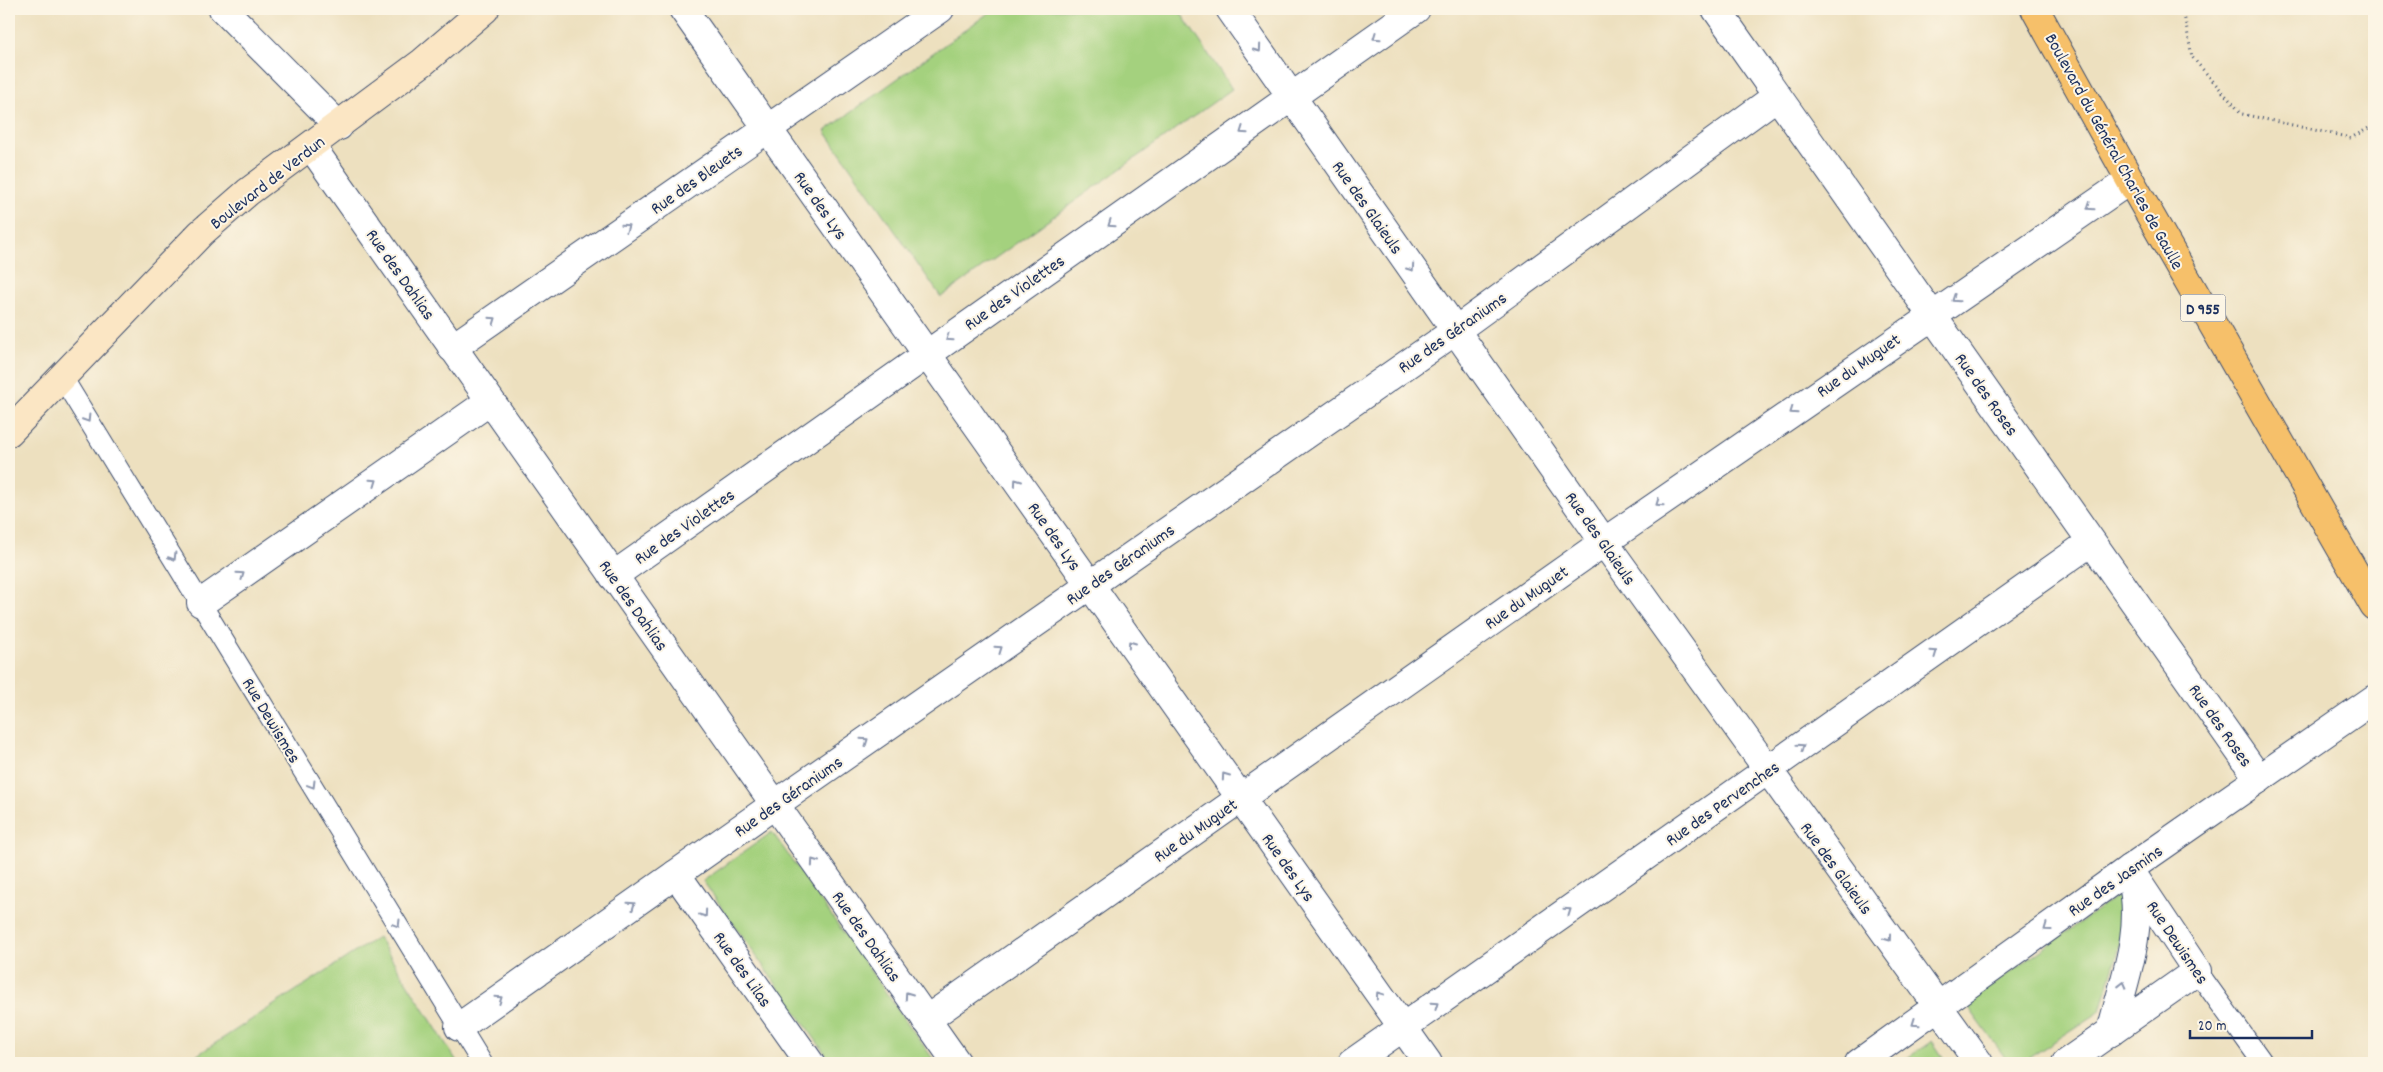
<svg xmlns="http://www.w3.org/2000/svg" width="2383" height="1072" viewBox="0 0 2383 1072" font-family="Dekko,sans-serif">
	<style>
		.green { fill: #a4d17e; stroke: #60806e }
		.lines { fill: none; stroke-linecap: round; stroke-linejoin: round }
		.lane-casing { stroke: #3a4a6d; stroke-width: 22 }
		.street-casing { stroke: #3a4a6d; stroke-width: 30 }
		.secondary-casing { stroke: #3a4a6d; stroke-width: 30 }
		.primary-casing { stroke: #3a4a6d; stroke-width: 30 }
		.path { stroke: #3a4a6d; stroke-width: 3; stroke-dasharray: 1 4; stroke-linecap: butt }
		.lane { stroke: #fff; stroke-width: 20 }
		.street { stroke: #fff; stroke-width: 28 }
		.secondary { stroke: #fbe6c4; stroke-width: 28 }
		.primary { stroke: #f6c06b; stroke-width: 28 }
		.oneway { stroke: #8d97ae }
		.labels { text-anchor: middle; stroke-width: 4; stroke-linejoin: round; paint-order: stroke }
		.shield { fill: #fcf5e5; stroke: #5e6a86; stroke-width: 1 }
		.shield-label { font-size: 16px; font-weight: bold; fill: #1b2f5e }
		.street-label { font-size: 18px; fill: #1b2f5e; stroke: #fcf5e5 }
	</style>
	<rect width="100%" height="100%" fill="#fcf5e5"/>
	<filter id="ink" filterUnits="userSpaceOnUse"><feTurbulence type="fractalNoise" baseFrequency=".02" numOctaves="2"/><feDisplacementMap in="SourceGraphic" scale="10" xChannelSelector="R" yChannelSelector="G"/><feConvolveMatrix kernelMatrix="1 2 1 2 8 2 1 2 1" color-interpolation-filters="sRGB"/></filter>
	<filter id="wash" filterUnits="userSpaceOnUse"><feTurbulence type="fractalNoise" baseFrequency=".0096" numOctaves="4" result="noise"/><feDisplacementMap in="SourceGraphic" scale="20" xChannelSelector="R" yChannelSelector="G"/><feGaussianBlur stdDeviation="1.12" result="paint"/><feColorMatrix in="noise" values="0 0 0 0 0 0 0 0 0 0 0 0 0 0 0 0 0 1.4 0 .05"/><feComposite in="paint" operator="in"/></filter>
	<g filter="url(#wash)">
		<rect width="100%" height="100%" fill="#ede0bf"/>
		<g class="green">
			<path d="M994,9H1178L1232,89L941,297L825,131Z"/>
			<path d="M772,832L936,1063H832L703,881Z"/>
			<path d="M2121,893L2129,909L2101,1011L2021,1063H2009L1966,1004Z"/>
			<path d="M378,937L458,1063H185Z"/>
			<path d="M1932,1041L1947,1063H1900Z"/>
		</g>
	</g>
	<g filter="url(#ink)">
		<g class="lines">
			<defs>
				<g id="lane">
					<path d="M62,377L482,1063"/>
					<path d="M2197,971L2263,1063"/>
				</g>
				<g id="street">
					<path d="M223,9L339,126"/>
					<path d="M683,9L1428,1063"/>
					<path d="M1230,9L1604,542L1979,1063"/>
					<path d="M1716,9L2259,779"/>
					<path d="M311,146L957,1063"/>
					<path d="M452,348L940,9"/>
					<path d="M613,576L1416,9"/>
					<path d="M201,603L490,401"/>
					<path d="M676,874L810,1063"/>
					<path d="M926,1020L1604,542L2130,180"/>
					<path d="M459,1027L774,805L1455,331L1777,96"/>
					<path d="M2111,1032C2123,982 2145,931 2132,880"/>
					<path d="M1352,1063L2091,542"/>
					<path d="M1859,1063L2129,869L2374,699"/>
					<path d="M2066,1063L2197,971L2129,869"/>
				</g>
				<path id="secondary" d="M9,432L201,233L248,192L423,62L485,9"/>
				<path id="primary" d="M2035,9L2130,180L2374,606"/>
			</defs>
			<use href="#lane" class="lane-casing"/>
			<use href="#street" class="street-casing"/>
			<use href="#secondary" class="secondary-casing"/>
			<use href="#primary" class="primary-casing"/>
			<path class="path" d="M2183,9L2192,57L2242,114L2351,138L2374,125"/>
			<use href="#lane" class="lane"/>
			<use href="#street" class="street"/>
			<use href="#secondary" class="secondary"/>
			<use href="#primary" class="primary"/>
		</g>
		<defs><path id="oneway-chevron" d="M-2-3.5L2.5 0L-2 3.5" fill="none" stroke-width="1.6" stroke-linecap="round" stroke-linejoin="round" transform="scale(1.25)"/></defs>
		<g class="oneway">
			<use href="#oneway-chevron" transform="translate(1376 37) rotate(145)"/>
			<use href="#oneway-chevron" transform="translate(1258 49) rotate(55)"/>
			<use href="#oneway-chevron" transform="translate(1243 131) rotate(145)"/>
			<use href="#oneway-chevron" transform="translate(2090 207) rotate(146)"/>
			<use href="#oneway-chevron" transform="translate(1111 224) rotate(145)"/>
			<use href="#oneway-chevron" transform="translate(626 227) rotate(-35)"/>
			<use href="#oneway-chevron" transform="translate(1411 268) rotate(55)"/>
			<use href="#oneway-chevron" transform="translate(1955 299) rotate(146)"/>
			<use href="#oneway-chevron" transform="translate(493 320) rotate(-35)"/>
			<use href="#oneway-chevron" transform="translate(949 338) rotate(145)"/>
			<use href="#oneway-chevron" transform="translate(1793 411) rotate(145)"/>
			<use href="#oneway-chevron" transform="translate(87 419) rotate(58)"/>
			<use href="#oneway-chevron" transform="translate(374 482) rotate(-35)"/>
			<use href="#oneway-chevron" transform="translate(1017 482) rotate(-125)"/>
			<use href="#oneway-chevron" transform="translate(1659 503) rotate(145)"/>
			<use href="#oneway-chevron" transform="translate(173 557) rotate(58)"/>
			<use href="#oneway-chevron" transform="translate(241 575) rotate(-35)"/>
			<use href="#oneway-chevron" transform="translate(1131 644) rotate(-125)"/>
			<use href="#oneway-chevron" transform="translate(999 649) rotate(-35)"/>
			<use href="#oneway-chevron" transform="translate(1934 653) rotate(-35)"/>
			<use href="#oneway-chevron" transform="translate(865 741) rotate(-35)"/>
			<use href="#oneway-chevron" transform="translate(1801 747) rotate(-35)"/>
			<use href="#oneway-chevron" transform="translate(1225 776) rotate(-125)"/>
			<use href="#oneway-chevron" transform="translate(312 785) rotate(59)"/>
			<use href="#oneway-chevron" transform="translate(814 862) rotate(-125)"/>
			<use href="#oneway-chevron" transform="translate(632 905) rotate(-35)"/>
			<use href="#oneway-chevron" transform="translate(1568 911) rotate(-35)"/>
			<use href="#oneway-chevron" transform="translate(704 914) rotate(55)"/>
			<use href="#oneway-chevron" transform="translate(397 924) rotate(59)"/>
			<use href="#oneway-chevron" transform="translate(2047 928) rotate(144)"/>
			<use href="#oneway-chevron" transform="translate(1888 938) rotate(54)"/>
			<use href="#oneway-chevron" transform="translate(2123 985) rotate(-76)"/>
			<use href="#oneway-chevron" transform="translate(908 995) rotate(-125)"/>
			<use href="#oneway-chevron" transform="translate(1379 995) rotate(-125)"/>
			<use href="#oneway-chevron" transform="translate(499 999) rotate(-35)"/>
			<use href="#oneway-chevron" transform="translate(1435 1005) rotate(-35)"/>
			<use href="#oneway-chevron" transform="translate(1915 1023) rotate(145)"/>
		</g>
	</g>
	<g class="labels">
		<rect class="shield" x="2180.5" y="294.5" width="45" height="27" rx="4"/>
		<g class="shield-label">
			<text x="2203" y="314">D 955</text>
		</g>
		<g class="street-label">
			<text transform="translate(2115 151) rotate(61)" y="6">Boulevard du Général Charles de Gaulle</text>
			<text transform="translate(696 179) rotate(-35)" y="6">Rue des Bleuets</text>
			<text transform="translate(267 182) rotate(-38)" y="6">Boulevard de Verdun</text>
			<text transform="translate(821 205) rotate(55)" y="6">Rue des Lys</text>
			<text transform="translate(1368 207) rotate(55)" y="6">Rue des Glaieuls</text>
			<text transform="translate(401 274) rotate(55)" y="6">Rue des Dahlias</text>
			<text transform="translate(1014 292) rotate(-35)" y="6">Rue des Violettes</text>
			<text transform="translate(1452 332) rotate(-35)" y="6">Rue des Géraniums</text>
			<text transform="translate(1858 365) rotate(-35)" y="6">Rue du Muguet</text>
			<text transform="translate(1987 394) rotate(55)" y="6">Rue des Roses</text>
			<text transform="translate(684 526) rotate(-35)" y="6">Rue des Violettes</text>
			<text transform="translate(1055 536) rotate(55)" y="6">Rue des Lys</text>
			<text transform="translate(1601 538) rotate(55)" y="6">Rue des Glaieuls</text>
			<text transform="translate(1120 564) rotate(-35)" y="6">Rue des Géraniums</text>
			<text transform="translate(1526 597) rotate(-35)" y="6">Rue du Muguet</text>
			<text transform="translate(634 605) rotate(55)" y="6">Rue des Dahlias</text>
			<text transform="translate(272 720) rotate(59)" y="6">Rue Dewismes</text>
			<text transform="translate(2221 725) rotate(55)" y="6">Rue des Roses</text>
			<text transform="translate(788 796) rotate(-35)" y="6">Rue des Géraniums</text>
			<text transform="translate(1722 803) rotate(-35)" y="6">Rue des Pervenches</text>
			<text transform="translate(1195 830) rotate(-35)" y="6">Rue du Muguet</text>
			<text transform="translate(1289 867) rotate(55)" y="6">Rue des Lys</text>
			<text transform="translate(1837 868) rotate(54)" y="6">Rue des Glaieuls</text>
			<text transform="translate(2115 880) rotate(-35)" y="6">Rue des Jasmins</text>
			<text transform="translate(867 936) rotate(55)" y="6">Rue des Dahlias</text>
			<text transform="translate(2178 942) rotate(56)" y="6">Rue Dewismes</text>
			<text transform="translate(743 969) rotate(55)" y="6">Rue des Lilas</text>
		</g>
	</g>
	<rect width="2383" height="1072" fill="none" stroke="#fcf5e5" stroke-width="30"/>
	<path d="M2190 1030v8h122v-8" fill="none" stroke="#1b2f5e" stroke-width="2.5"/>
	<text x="2198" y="1030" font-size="15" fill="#1b2f5e" stroke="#fcf5e5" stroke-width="4" paint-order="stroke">20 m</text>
</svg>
